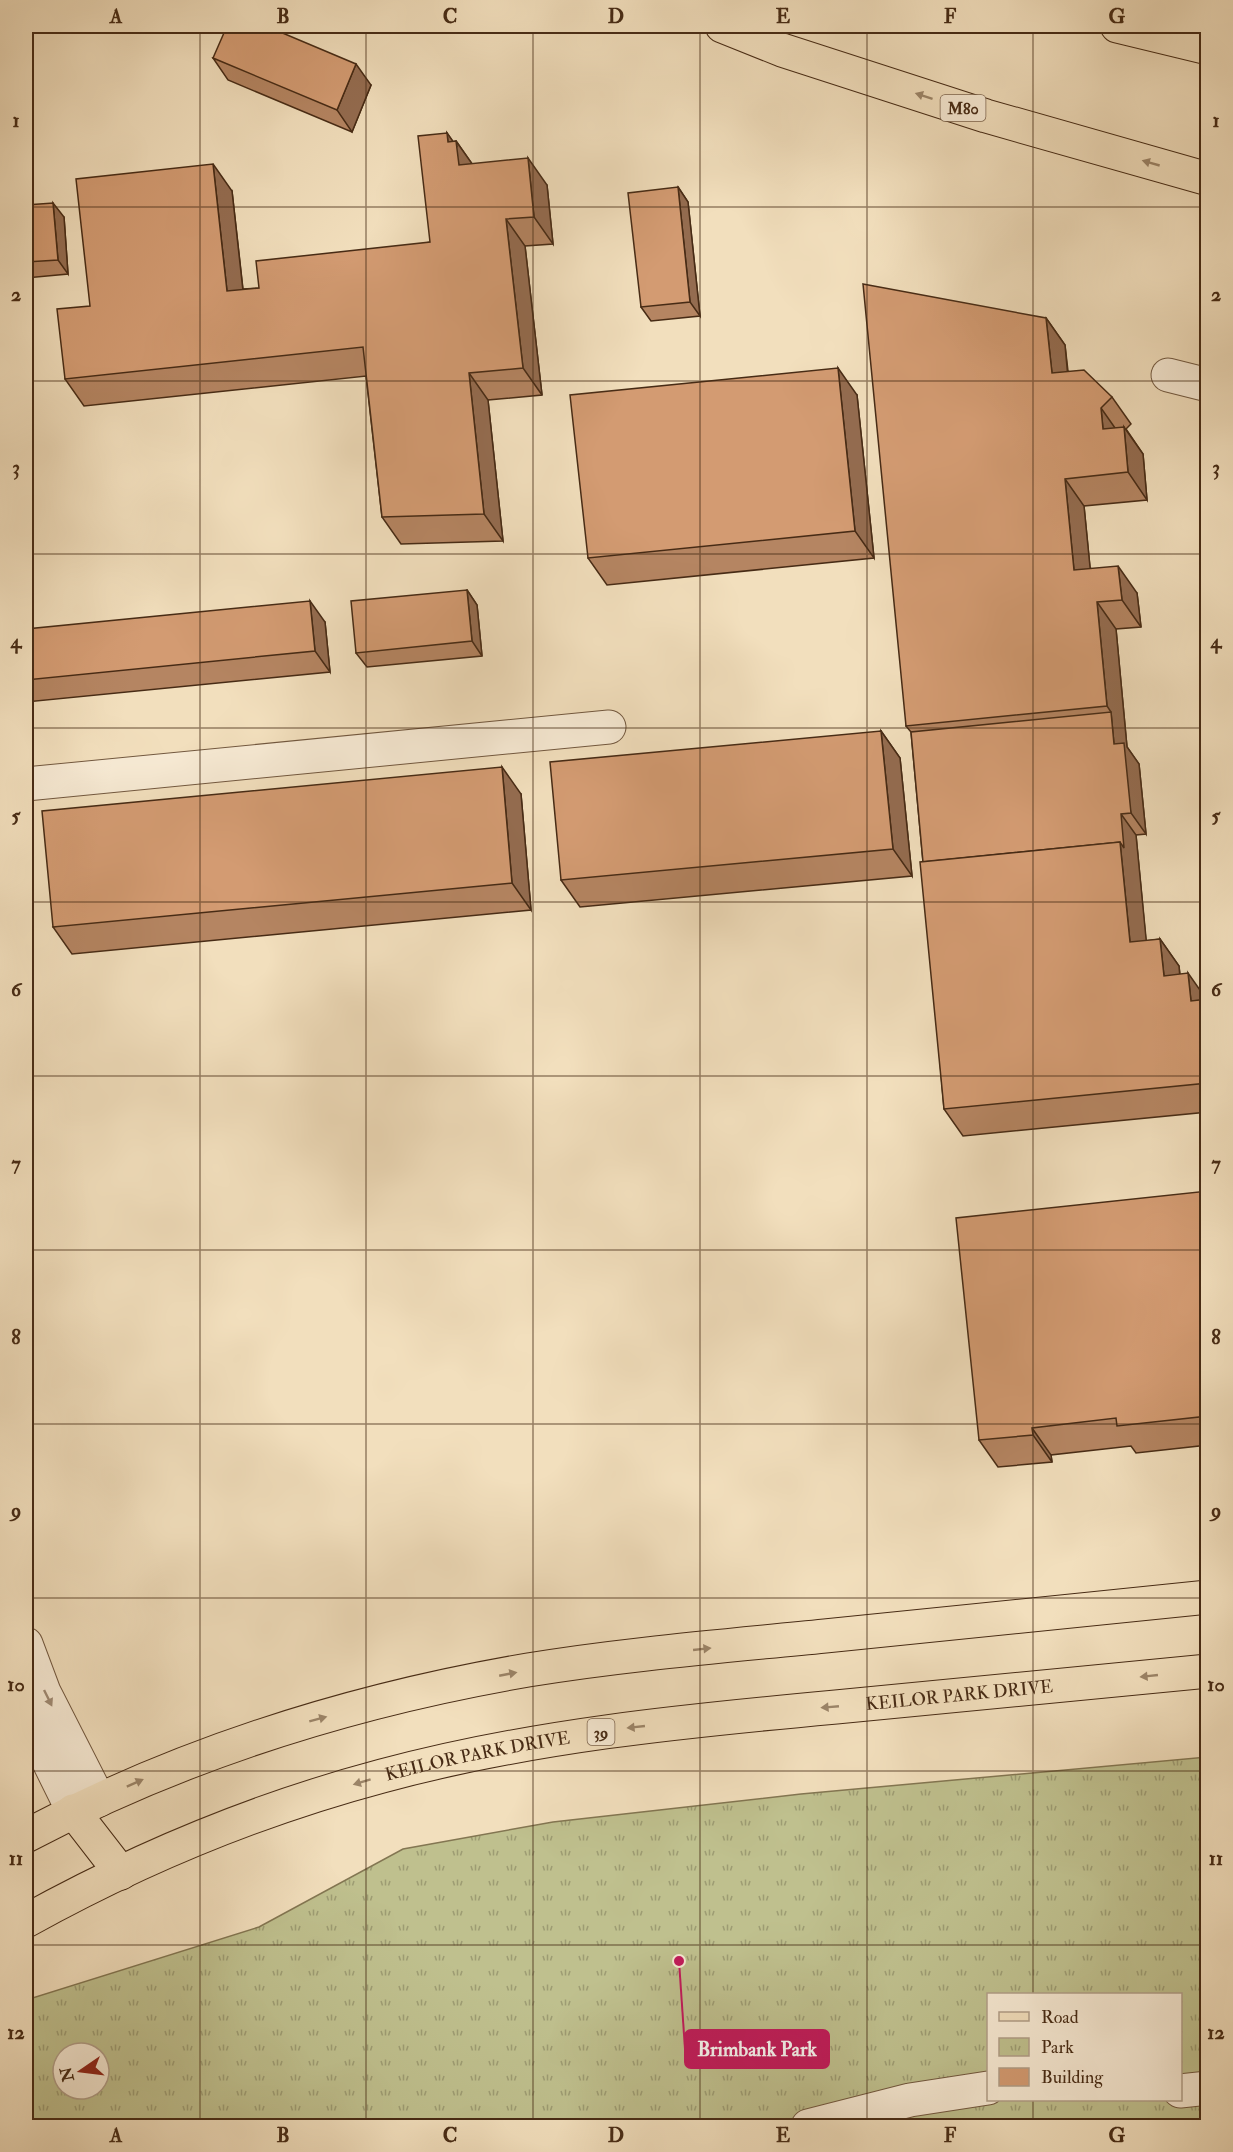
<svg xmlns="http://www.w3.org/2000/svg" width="1233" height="2152" viewBox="0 0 1233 2152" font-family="'IM FELL Double Pica',serif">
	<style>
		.park { fill: url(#park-tufts); stroke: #837652; stroke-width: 1.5; fill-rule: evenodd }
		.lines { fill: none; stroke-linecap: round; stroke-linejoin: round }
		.minor-casing { stroke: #72583f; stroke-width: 35 }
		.major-casing { stroke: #472b15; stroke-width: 35 }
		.highway-casing { stroke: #472b15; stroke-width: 35 }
		.minor { stroke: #f7ead4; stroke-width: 33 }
		.major { stroke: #f2dfbd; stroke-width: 33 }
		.highway { stroke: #f2dfbd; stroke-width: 33 }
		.wall { fill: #b58562; stroke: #472b15; stroke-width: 1.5 }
		.shaded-wall { fill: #946c50; stroke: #472b15; stroke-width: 1.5 }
		.building { fill: #d39b72; stroke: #472b15; stroke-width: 1.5 }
		.oneway { fill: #9c8569 }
		.oneway2 { fill: #9f8a74 }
		.grid { fill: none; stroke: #472b15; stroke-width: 1.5; stroke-opacity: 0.55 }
		.labels { text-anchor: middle; stroke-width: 5; stroke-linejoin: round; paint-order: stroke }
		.shield { fill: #f7ead4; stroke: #7c644e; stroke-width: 1.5 }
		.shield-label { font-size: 16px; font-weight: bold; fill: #472b15 }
		.street-label { font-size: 18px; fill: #472b15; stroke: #f7ead4 }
		.leader { fill: none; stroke: #c2185b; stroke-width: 2 }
		.callout-dot { fill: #c2185b; stroke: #f7ead4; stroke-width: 2 }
		.callout { fill: #c2185b; stroke: #c2185b; stroke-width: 2 }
		.callout-label { font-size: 20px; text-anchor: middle; font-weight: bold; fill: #fff }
		.neatline { fill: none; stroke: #472b15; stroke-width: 2 }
		.grid-label { font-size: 20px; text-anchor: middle; font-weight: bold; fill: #472b15 }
	</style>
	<defs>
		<pattern id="park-tufts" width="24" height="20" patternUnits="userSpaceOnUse" patternTransform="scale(1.5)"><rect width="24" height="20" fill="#bfc08e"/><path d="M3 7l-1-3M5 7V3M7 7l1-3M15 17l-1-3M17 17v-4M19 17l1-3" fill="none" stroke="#9d9c73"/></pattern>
	</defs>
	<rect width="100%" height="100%" fill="#f2dfbd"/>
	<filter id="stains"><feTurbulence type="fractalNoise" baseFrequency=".00333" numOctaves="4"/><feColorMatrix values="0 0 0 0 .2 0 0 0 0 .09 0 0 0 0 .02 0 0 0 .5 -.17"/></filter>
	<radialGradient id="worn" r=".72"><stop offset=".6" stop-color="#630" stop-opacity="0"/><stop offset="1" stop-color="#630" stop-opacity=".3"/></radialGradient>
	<path class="park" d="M1207,1757V2126H26V2000L259,1927L403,1849L553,1822L801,1794ZM988,1994H1180V2100H988ZM63,2053H99V2089H63Z"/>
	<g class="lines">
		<defs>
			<g id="minor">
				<path d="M1168,375L1208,385"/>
				<path d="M26,784L609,727"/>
				<path d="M26,1644L44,1692L99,1800"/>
				<path d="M26,1703L40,1744L73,1811"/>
				<path d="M1180,2091L1208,2088"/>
				<path d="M808,2126L910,2100L988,2088"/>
			</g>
			<g id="major">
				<path d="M73,1811L121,1873"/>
				<path d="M26,1836C183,1753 352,1700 528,1670C626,1654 726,1646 825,1636C952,1623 1080,1610 1208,1597"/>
				<path id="s1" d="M26,1921C138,1859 258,1809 382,1776C530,1736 683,1721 836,1707C960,1695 1084,1683 1208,1671"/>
			</g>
			<g id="highway">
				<path d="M722,26L782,50L986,116L1208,179"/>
				<path d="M1117,26L1208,48"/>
			</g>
		</defs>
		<use href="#minor" class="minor-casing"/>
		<use href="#major" class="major-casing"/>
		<use href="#highway" class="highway-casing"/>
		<use href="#minor" class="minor"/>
		<use href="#major" class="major"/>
		<use href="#highway" class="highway"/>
	</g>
	<g class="wall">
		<path d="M213,58L371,85L352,132L228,80Z"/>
		<path d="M447,133L453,142L456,141L472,164L547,185L553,244L525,246L542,395L488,400L503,541L401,544L382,517L366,376L84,406L65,379L90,306L232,191L243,289L259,288L430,242Z"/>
		<path d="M678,187L688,202L700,316L651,321L641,307Z"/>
		<path d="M26,205L64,217L68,274L26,278Z"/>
		<path d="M1046,318L1065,345L1068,371L1112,397L1131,424L1126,429L1143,454L1147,500L1084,506L1090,568L1137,593L1141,627L1116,629L1127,747L1139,764L1146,834L1136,835L1146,941L1160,939L1179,966L1180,974L1206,999H1208V1112L963,1136L944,1109L923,862L911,732L906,726Z"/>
		<path d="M857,395L874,558L607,585L588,558Z"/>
		<path d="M467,590L477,605L482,656L367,667L356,653Z"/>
		<path d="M325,622L330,672L26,702V629Z"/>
		<path d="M881,731L900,758L912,876L580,907L561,880Z"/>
		<path d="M521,794L531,910L72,954L53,927Z"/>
		<path d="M1208,1191V1445L1136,1453L1131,1446L1051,1455L1052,1462L998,1467L979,1440Z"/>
	</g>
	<g class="shaded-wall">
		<path d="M356,64L371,85L352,132L337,110Z"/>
		<path d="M447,133L457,147L456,141L475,168L459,165L448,142Z"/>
		<path d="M528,158L547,185L553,244L534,217Z"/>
		<path d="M213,164L232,191L246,318L227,291Z"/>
		<path d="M678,187L688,202L700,316L690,302Z"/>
		<path d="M53,203L64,217L68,274L58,260Z"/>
		<path d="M506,219L525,246L542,395L523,368Z"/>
		<path d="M1046,318L1065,345L1070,400L1052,373Z"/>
		<path d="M838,368L857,395L874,558L855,531Z"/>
		<path d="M469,373L488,400L503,541L484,514Z"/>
		<path d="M1101,408L1120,435L1103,429Z"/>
		<path d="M1124,427L1143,454L1147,500L1128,472Z"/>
		<path d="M1065,479L1084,506L1093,597L1074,570Z"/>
		<path d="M1118,566L1137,593L1141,627L1122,600Z"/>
		<path d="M467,590L477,605L482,656L472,641Z"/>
		<path d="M310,601L325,622L330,672L315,651Z"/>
		<path d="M1097,602L1116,629L1127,747L1139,764L1146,834L1131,813L1114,744L1111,712L1107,706Z"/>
		<path d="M881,731L900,758L912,876L893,849Z"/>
		<path d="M502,767L521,794L531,910L512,883Z"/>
		<path d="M1121,814L1136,835L1149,969L1130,942L1120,842Z"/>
		<path d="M1160,939L1179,966L1182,1003L1164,976Z"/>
		<path d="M1188,973L1207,1000L1191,1001Z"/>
		<path d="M1032,1428L1051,1455L1052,1462L1033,1435Z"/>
	</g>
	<g class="building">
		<path d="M227,26H266L356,64L337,110L213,58Z"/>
		<path d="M447,133L448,142L456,141L459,165L528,158L534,217L506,219L523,368L469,373L484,514L382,517L363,347L65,379L57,309L90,306L76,179L213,164L227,291L259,288L256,261L430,242L418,136Z"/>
		<path d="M678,187L690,302L641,307L628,193Z"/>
		<path d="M53,203L58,260L26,262V205Z"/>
		<path d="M863,284L1046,318L1052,373L1084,370L1112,397L1101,408L1103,429L1124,427L1128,472L1065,479L1074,570L1118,566L1122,600L1097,602L1107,706L906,726Z"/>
		<path d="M838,368L855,531L588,558L570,395Z"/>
		<path d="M467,590L472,641L356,653L351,601Z"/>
		<path d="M310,601L315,651L26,680V629Z"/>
		<path d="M1111,712L1114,744L1124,743L1131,813L1121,814L1124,848L1120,842L923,862L911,732Z"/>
		<path d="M881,731L893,849L561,880L550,762Z"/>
		<path d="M502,767L512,883L53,927L42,811Z"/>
		<path d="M1120,842L1130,942L1160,939L1164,976L1188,973L1191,1001L1208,999V1083L944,1109L920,862Z"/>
		<path d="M1208,1191V1416L1117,1426L1116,1418L1032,1428L1033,1435L979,1440L956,1218Z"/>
	</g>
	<defs><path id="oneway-solid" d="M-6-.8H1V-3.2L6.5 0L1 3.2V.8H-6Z" transform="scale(1.5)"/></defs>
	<g class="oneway">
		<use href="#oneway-solid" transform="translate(924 96) rotate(-162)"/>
		<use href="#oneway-solid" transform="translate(1151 163) rotate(-164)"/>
		<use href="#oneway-solid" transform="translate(702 1649) rotate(-6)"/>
		<use href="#oneway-solid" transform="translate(508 1674) rotate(-11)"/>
		<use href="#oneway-solid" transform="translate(1149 1676) rotate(174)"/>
		<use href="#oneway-solid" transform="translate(830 1707) rotate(175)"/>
		<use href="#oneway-solid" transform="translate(318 1719) rotate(-15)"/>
		<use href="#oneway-solid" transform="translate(636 1727) rotate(174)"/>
		<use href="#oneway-solid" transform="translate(362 1782) rotate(163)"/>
		<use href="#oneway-solid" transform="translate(135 1783) rotate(-24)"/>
	</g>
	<use class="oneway2" href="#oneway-solid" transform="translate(48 1698) rotate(64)"/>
	<path class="grid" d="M200,26V2126M366,26V2126M533,26V2126M700,26V2126M867,26V2126M1033,26V1994M26,207H1208M26,381H1208M26,554H1208M26,728H1208M26,902H1208M26,1076H1208M26,1250H1208M26,1424H1208M26,1598H1208M26,1771H1208M26,1945H1208M1033,2100V2126"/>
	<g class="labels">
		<g class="shield">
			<rect x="940.5" y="95" width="45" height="26" rx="4.5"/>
			<rect x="587.5" y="1719" width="27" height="26" rx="4.5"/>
		</g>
		<g class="shield-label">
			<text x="963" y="114">M80</text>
			<text x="601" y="1738">39</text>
		</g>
		<g class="street-label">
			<text dy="6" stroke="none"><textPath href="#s1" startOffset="969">KEILOR PARK DRIVE</textPath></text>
			<text dy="6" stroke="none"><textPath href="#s1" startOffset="483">KEILOR PARK DRIVE</textPath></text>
		</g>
	</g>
	<path class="leader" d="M679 1961L685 2049"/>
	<circle class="callout-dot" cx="679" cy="1961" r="6"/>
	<rect class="callout" x="685" y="2030" width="144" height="38" rx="6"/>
	<g class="callout-label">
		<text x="757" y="2056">Brimbank Park</text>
	</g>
	<rect width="1233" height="2152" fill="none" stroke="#f2dfbd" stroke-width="66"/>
	<rect x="987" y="1993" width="195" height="108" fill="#f7ead4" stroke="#b19e88" stroke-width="1.5"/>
	<rect x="999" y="2012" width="30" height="9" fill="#f2dfbd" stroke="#b19e88" stroke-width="1.5"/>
	<text x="1041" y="2023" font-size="18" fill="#472b15">Road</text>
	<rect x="999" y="2038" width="30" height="18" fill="url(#park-tufts)" stroke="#b19e88" stroke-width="1.5"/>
	<text x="1041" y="2053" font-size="18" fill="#472b15">Park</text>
	<rect x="999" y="2068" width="30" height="18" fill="#d39b72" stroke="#b19e88" stroke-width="1.5"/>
	<text x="1041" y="2083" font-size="18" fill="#472b15">Building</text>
	<g transform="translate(81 2071) rotate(256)"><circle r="28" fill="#f7ead4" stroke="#b19e88" stroke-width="1.5"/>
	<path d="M0-4.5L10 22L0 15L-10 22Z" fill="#8f2418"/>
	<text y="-9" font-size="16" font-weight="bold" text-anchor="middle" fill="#472b15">N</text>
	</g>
	<rect x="33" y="33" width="1167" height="2086" class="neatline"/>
	<g class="grid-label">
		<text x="116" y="23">A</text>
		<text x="283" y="23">B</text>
		<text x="450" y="23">C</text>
		<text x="616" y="23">D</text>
		<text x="783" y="23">E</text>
		<text x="950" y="23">F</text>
		<text x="1117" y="23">G</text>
		<text x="16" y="127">1</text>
		<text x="1216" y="127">1</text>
		<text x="16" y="301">2</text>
		<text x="1216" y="301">2</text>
		<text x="16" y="474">3</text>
		<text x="1216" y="474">3</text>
		<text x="16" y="648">4</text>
		<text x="1216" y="648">4</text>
		<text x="16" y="822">5</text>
		<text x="1216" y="822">5</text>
		<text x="16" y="996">6</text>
		<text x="1216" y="996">6</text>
		<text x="16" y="1170">7</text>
		<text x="1216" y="1170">7</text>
		<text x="16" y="1344">8</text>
		<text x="1216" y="1344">8</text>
		<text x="16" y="1517">9</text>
		<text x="1216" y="1517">9</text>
		<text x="16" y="1691">10</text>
		<text x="1216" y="1691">10</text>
		<text x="16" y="1865">11</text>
		<text x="1216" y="1865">11</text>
		<text x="16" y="2039">12</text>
		<text x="1216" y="2039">12</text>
		<text x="116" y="2142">A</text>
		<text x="283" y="2142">B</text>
		<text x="450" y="2142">C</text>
		<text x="616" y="2142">D</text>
		<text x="783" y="2142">E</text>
		<text x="950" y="2142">F</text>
		<text x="1117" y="2142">G</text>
	</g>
	<rect width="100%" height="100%" filter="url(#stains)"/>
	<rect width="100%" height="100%" fill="url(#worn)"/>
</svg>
